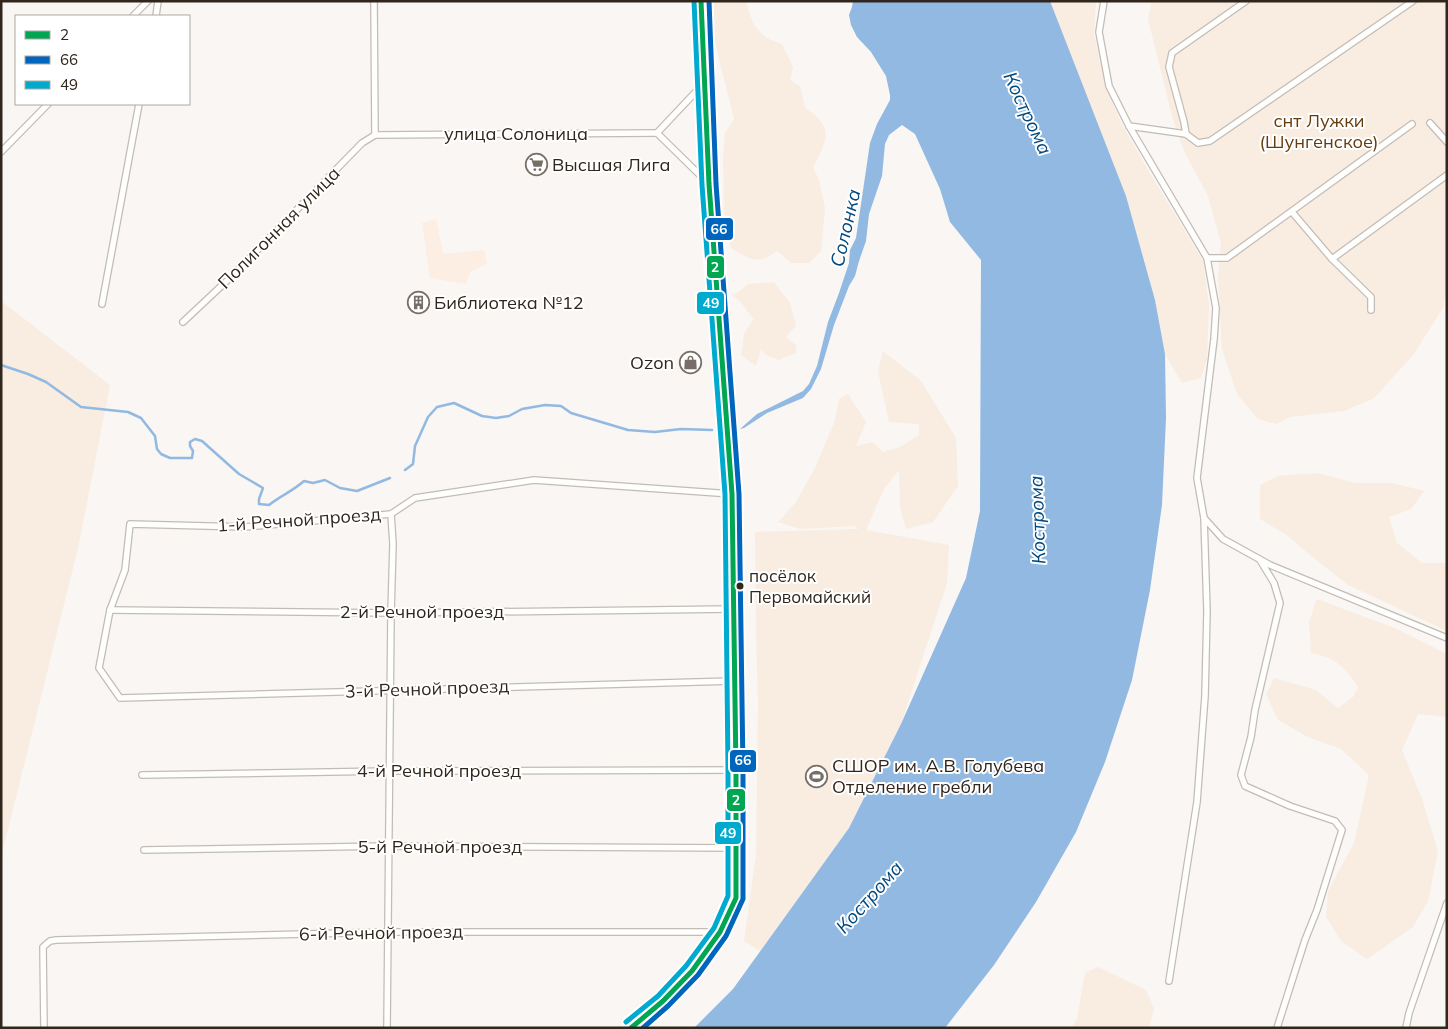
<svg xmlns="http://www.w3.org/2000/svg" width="1448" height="1029" viewBox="0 0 1448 1029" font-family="Mulish,sans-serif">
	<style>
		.built { fill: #fceee2 }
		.green { fill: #f9ece1 }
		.water { fill: #91b9e2 }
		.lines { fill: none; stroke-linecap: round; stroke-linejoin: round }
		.stream { stroke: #91b9e2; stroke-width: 2.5 }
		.minor-casing { stroke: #c3bcb6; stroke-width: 8 }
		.tertiary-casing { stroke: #c3bcb6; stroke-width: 10 }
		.minor { stroke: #fefefd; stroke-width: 5.5 }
		.tertiary { stroke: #fefefd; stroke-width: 8 }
		.bus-1-casing { stroke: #fff; stroke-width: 9 }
		.bus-2-casing { stroke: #fff; stroke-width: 9 }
		.bus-3-casing { stroke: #fff; stroke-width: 9 }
		.bus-1 { stroke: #00a651; stroke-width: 5 }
		.bus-2 { stroke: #0065bd; stroke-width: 5 }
		.bus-3 { stroke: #00a9ce; stroke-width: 5 }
		.bus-dot { fill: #31261b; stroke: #fff; stroke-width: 2 }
		.labels { text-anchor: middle; stroke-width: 4; stroke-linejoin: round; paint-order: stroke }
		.bus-label { font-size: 17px; fill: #31261b; stroke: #fff; text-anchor: start }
		.park-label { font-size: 18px; fill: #653c0e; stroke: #fff }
		.street-label { font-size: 18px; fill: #31261b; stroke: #fff }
		.poi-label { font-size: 18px; fill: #31261b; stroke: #fff; text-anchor: start }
		.water-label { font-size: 19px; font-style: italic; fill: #01497e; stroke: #fff }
		.line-badge { stroke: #fff; stroke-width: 2 }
		.badge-label { font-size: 14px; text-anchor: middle; font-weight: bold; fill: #fff }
	</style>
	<rect width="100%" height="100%" fill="#f9f6f3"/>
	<path class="built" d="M436,219L443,254L484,250L487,264L470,272L466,284L430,278L422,223Z"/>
	<g class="green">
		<path d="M710,1H746C752,25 757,36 782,44L793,67L790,80L800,86L805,108C835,127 827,140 813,167L819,180L825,208L821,251L809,263H791L777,251C757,266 750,259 731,248L724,214L723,158L725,133L734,119C725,79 712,42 710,1Z"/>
		<path d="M1050,1H1096L1094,34L1106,87L1120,121L1146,167L1203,261L1209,305L1207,359L1201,378L1182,383L1165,354L1155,300L1126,196Z"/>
		<path d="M1152,1H1447V291L1443,308L1413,355L1374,398L1344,411L1290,417L1276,424L1258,419L1237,394L1222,349L1218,276L1221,243L1208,196L1184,151L1172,116L1148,19Z"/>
		<path d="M774,282L790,303L796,326L786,337L796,345V353L779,360L766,355L761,349L756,366L741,355L744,334L754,319C746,311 743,302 733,296L748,284Z"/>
		<path d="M1,301L110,385L78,548L1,857Z"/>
		<path d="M883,351L921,381L956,438L958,486L933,522L906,529L900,508L899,470L884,489L866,530L949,545L947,583L901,724L849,828L760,951L744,941L756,855L758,704L756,634L755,532L858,529L855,526L800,529L778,522L796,502L815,468L834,423L839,399L848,394L866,422L856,446L873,442L883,452L900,447L919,435V424L889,422L878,371Z"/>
		<path d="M1318,473L1355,483H1392L1424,491L1411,509L1389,517L1397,543L1422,563H1447V631L1348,585L1310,555L1288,536L1260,519V485L1278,476Z"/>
		<path d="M1317,599L1397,629L1447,654V717L1418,714L1402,750L1422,799L1438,851L1428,901L1413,927L1367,959L1342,942L1326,917L1328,891L1354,843L1369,775L1341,749L1308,737L1278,720L1266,694L1274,678L1316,690L1338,708L1353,697L1358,687C1344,666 1336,658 1311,653L1309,622Z"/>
		<path d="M1098,967L1146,990L1154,1009L1149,1028H1071L1077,1019L1085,973Z"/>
	</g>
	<path class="water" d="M853,1H1050L1126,196L1155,300L1165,354L1166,418L1162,505L1150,590L1132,680L1105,762L1076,832L1036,902L994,965L945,1028H694L733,989L849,828L901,724L966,578L980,511L981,260L950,222L940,189L915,134L902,125L889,135L885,144L882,176L869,214L866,241L859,261L855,276L849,286L834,325L821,369L811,389L803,398L767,413L744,428L740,429L757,414L803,391L809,384L817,366L828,322L839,293L849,263L850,250L856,238L870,143L877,124L890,100V95L886,76L871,52L857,37L851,25L849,15L852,7Z"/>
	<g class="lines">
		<g class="stream">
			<path d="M1,365L28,374L46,382L81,407L128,412L141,418L155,436L157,449L161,454L170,458H192L193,451L190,446V442L195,439L202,441L239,474L263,488L259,499V504L269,505C280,496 293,491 304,481L313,483L325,480L340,488L357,491L390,478"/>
			<path d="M405,470L413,464L415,446L428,417L437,407L454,403L482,416L496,418L509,416L522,409L545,405L561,406L571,413L628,430L655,432L681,429L712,430"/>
		</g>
		<defs>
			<g id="minor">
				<path d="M374,1L375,135"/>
				<path d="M1104,1L1099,32L1109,86L1129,126L1207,258L1216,308L1214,339L1197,478L1204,518L1223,539L1270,565L1447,638"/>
				<path d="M133,16L148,1"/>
				<path d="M156,16L158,1"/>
				<path d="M1430,123L1447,142"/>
				<path d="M1129,126L1186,134L1198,143L1210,141L1413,1"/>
				<path d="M657,133L709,184"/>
				<path d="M657,133L705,82"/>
				<path d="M1186,134L1184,122L1169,67L1172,53L1246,1"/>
				<path d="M375,135L657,133"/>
				<path d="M1,152L48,104"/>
				<path d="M1292,212L1332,259L1447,175"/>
				<path d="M1207,258H1227L1412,124"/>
				<path d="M1332,259L1371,297V310"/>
				<path d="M102,304L139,104"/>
				<path d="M183,322L232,276L362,143L375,135"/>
				<path d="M732,494L534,480L415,498L391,514L245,527L130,524L125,570L110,610L99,668L120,698L733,681"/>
				<path d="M1260,560L1274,583L1280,603L1255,710L1251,737L1241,775L1245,786L1290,806L1335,821L1342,830L1317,910L1305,940L1277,1028"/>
				<path d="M110,610L391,613L733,609"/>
				<path d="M142,775L389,771L736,770"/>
				<path d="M144,850L388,846L736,848"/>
				<path d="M1169,981L1197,802L1205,696L1207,611L1204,518"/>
				<path d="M44,1028L43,947L50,941L56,940L388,932H720"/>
				<path d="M387,1028L391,613L393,544L391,514"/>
				<path d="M1406,1028L1409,1013L1447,903"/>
			</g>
			<path id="tertiary" d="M631,1028L663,1001L692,971L720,932L736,898V770L732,494L709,184L701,1"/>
		</defs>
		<use href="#minor" class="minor-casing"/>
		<use href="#tertiary" class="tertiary-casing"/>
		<use href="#minor" class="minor"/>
		<use href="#tertiary" class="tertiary"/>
		<defs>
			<path id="bus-1" d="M631,1028L663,1001L692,971L720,932L736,898V770L732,494L709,184L701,1"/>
			<path id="bus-2" d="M643,1028L668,1006L698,975L726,936L743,899V770L739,494L716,184L709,1"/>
			<path id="bus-3" d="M626,1022L658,996L686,966L714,928L728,896V770L725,494L702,185L694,1"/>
		</defs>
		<use href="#bus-1" class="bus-1-casing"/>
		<use href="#bus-2" class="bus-2-casing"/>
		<use href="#bus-3" class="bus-3-casing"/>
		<use href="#bus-1" class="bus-1"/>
		<use href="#bus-2" class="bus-2"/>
		<use href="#bus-3" class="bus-3"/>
	</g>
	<defs>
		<symbol id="supermarket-ring" viewBox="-11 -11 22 22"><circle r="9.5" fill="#fff" stroke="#776f67" stroke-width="1.5"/><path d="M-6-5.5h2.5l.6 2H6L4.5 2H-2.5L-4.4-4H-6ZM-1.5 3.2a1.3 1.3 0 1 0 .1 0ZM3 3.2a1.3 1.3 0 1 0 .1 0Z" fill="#776f67"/></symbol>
		<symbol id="building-ring" viewBox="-11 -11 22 22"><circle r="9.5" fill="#fff" stroke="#776f67" stroke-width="1.5"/><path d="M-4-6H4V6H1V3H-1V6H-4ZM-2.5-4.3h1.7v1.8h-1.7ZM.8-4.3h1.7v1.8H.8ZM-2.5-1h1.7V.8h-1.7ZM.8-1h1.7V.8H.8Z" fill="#776f67"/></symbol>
		<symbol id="shop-ring" viewBox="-11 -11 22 22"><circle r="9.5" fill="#fff" stroke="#776f67" stroke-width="1.5"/><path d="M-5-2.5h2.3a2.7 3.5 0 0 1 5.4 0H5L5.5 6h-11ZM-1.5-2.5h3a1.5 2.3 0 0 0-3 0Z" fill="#776f67"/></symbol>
		<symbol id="stadium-ring" viewBox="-11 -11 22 22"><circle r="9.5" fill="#fff" stroke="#776f67" stroke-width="1.5"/><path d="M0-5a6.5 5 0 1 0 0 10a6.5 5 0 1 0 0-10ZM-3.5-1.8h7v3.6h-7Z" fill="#776f67"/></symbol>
	</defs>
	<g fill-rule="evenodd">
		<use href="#supermarket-ring" x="524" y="152" width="25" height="25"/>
		<use href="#building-ring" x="406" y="290" width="25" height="25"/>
		<use href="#shop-ring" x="678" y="350" width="25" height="25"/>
		<use href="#stadium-ring" x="804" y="764" width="25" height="25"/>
	</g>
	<circle class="bus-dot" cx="740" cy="586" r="4.5"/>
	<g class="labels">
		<g class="bus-label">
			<text x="749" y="582">посёлок<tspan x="749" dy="21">Первомайский</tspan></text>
		</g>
		<g class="park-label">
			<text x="1319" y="127">снт Лужки<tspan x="1319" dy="21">(Шунгенское)</tspan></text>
		</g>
		<g class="street-label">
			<text x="516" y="140">улица Солоница</text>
			<text transform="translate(279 228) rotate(-45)" y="6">Полигонная улица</text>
			<text transform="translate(299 520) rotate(-4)" y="6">1-й Речной проезд</text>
			<text x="422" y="618">2-й Речной проезд</text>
			<text transform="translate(427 689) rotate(-2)" y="6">3-й Речной проезд</text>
			<text x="439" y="777">4-й Речной проезд</text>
			<text x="440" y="853">5-й Речной проезд</text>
			<text transform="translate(381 933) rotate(-1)" y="6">6-й Речной проезд</text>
		</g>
		<g class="poi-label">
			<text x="552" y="171">Высшая Лига</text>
			<text x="434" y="309">Библиотека №12</text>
			<text x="674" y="369" text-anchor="end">Ozon</text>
			<text x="832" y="772">СШОР им. А.В. Голубева<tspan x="832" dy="21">Отделение гребли</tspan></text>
		</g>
		<g class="water-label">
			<text transform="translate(1028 113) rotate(65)" y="7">Кострома</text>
			<text transform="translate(845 228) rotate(-77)" y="7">Солонка</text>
			<text transform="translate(1037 520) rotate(-92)" y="7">Кострома</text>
			<text transform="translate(869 897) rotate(-48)" y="7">Кострома</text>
		</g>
	</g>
	<g class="line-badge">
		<rect x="705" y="217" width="29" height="24" rx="5" fill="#0065bd"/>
		<rect x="706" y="255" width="19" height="24" rx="5" fill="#00a651"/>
		<rect x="696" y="291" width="29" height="24" rx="5" fill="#00a9ce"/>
		<rect x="729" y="749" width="28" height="24" rx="5" fill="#0065bd"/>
		<rect x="726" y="788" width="20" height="24" rx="5" fill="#00a651"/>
		<rect x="714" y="821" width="28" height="24" rx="5" fill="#00a9ce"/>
	</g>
	<g class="badge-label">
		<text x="719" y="234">66</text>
		<text x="715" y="272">2</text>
		<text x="711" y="308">49</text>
		<text x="743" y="765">66</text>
		<text x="736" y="805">2</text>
		<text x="728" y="838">49</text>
	</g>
	<rect width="1448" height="1029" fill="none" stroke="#31261b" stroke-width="5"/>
	<rect x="15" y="15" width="175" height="90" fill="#ffffff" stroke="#ada8a4"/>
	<rect x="25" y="31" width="25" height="8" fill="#00a651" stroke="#ada8a4"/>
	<text x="60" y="40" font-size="15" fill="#31261b">2</text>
	<rect x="25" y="56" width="25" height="8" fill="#0065bd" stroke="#ada8a4"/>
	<text x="60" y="65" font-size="15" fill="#31261b">66</text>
	<rect x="25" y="81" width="25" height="8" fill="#00a9ce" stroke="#ada8a4"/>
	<text x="60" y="90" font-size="15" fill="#31261b">49</text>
</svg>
